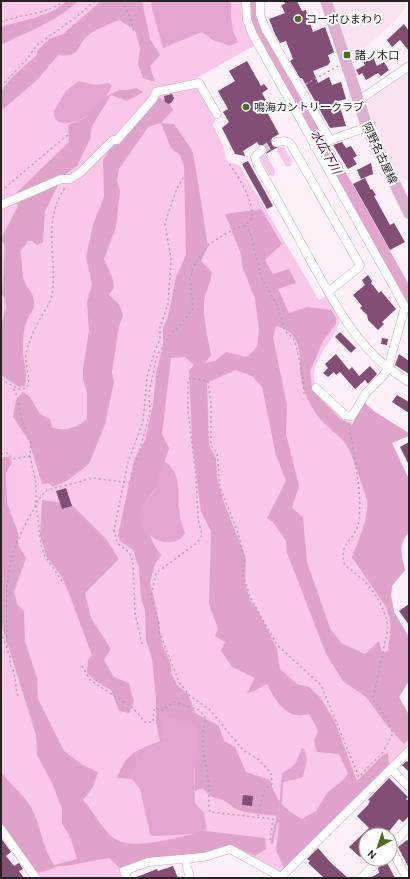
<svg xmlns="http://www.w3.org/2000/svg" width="410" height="879" viewBox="0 0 410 879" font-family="Karla,'Noto Sans JP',sans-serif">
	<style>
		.built { fill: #f8e3f0 }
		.green { fill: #fac7e8 }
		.forest { fill: #dfa3ca; fill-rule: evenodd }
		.water { fill: #e2a6ce }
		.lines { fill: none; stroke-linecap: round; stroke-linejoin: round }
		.stream { stroke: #e2a6ce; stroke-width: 2.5 }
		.river { stroke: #e2a6ce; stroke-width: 14 }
		.building { fill: #834e73 }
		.minor-tunnel { stroke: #d3c7cf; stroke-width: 8; stroke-dasharray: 8 4; stroke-linecap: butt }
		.minor-casing { stroke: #c0b3bb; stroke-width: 9 }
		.major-casing { stroke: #d4d3d3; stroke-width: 12 }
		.path { stroke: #aea3aa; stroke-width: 1.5; stroke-dasharray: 2 3; stroke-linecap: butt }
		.minor { stroke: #fff; stroke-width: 8 }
		.major { stroke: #ddafce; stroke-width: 11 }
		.poi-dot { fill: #4b6b21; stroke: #fff; stroke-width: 1.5 }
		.labels { text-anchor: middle; stroke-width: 4; stroke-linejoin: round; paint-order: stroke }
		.poi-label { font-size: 11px; fill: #272225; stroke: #fff; text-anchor: start }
		.street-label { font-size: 11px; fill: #272225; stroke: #fff }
		.water-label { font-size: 12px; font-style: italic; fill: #4f083f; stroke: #fff }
	</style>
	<rect width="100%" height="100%" fill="#fef0f9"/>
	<g class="built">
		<path d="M331,1H408L402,12L396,20L366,47L349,58Z"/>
		<path d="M409,70V177L400,186L379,146L363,103L365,100Z"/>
	</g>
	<g class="green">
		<path d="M1,1H243L255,45L195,79L217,117L213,125L223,146L227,161L240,166L319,300L326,296C330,302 337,310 339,317C343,333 304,363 316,386C323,398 336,408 345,419L350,420L358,432L406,536L400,551L405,570L392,586L391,595L394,612L409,637V681L399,697L409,715V745L284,871L280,872L231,845L200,854L148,859L121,868L124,878H39L1,823Z"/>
		<path d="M278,146L284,147L292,161L291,166H286L277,151Z"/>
		<path d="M262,154L266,155L275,170L274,176L269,175L260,159Z"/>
	</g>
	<g class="forest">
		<path d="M66,1H78C58,21 26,32 1,45V27C19,21 54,16 66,1Z"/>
		<path d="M101,1H142L150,39L160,55L150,66L155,82L143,78L138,64L140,48L135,30L119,20C110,24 98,28 90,34C75,44 83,58 58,55L38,79L1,111V91L14,75L36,56L38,50L49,39L63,34Z"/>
		<path d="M136,88L143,92L127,101L111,95L92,126L90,139L77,166L62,177L45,212L43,242L37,245L32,241H28L20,252C23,262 21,271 24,280C26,287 35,293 34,305C34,311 30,313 28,318C24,326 23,337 23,346C22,360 28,370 25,386L19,387L1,375V326L6,307L5,299L2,294L5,246L1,239L18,206L14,195L69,142L68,125L85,118L93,106L105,97L119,90H128Z"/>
		<path d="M159,98L168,101L173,110L161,123L174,124L192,150L195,163L208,247L201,261L212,272C211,283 205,292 204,302C203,320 208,337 211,355L205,363L215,361L226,352L247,357L257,347L259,330L255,299L242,266L241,254L225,214L261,209L282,244L265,260L273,274L289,269L296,283L278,289L289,313L307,307L331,310L336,318V324L323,341L310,371L312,389L339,418L352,425L363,401L375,412L409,433V436L392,443L409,479V533C397,542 402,558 405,570L392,586L391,595L394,612L409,637V681L399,697L409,715V739L404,744L386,724L366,697L343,681L326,654L296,576L287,553L286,541L273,522L267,518L286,481L276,455L262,387L252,376L235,370L207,383L209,445L216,458L217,478L224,503L246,558L245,583L250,600L258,611L277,649L280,669L297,684L309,687L321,698L335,722L357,781L383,755L388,753L389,766L284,868L276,850L279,825L277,816L245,812L236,809L223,800L212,797L202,788L195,791C193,770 197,749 197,727L164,743L135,753L138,766L131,774L132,779L117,778C127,752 136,751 160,741L156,722V698L152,659L146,640L145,610L141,598L139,568L133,550L120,541L118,535L134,460L145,440L153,405L156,374L163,346V328L168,317L176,277L186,255L184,166L180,155L171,148L161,123L148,127L119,169L117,180L120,192L116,227L104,259L112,277L114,287L109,295L119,304L123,315L119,326L112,372L114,382L105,424L89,464L68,480L53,487L49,483L42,484L29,441L13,417L16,400L23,392L30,397L40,414L50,419L52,427C63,432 78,428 87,419V392L83,379V368L89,331L87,302L92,284L86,257L93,225L104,197L103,160L110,149L123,138L155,100ZM276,326C298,331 301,349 300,368C300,387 311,410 324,423C331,430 340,436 346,444C350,449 366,494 367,501C369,518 358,541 352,557L386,607L391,624L388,651L382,653L379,641L365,654L341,643L330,628L307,562L303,517L292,508L299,486L286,434L287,405L273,337ZM185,357L194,365L189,371L192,441L201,512L211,531L209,604L218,629L215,636L225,642L221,651L232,667L255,678L247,693L252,692L267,684C276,701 286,721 309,714L318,730L314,741L317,752L339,754L348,774L343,780L327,793L316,811L302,819C284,809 276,801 270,780L246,772L235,747L224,741L219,726L195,713L188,694L177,685L172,675L170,662L162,644L156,606L150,583L155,564L161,555C149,540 146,525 143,506L157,486L169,448L162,434L171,358Z"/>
		<path d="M1,457H9L12,462L6,473L7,503L18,533V545L26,558L14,592L17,604L24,611L25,641L37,678L38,699L64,751L83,765L98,772L93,787L83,800C93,811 100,825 110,835C126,853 173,838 194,834L197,830L265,838L266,849L255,856L231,845L200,854L148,859L121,869L109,858L66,866H58L46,871L37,873L1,823V771C9,784 23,794 31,807C41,825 42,848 54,865L77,859L71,839L62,823V809L52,783L37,755L36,735L1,623Z"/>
		<path d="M42,500L71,504L106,539L119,559L85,593L91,618L111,649L104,660L114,677L129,683L134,702L129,713L119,711L111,690L97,682L87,673L88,660L92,655L68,591L62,577L46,556L40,535Z"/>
	</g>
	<g class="water">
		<path d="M151,1H231C231,15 230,27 238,42L230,46L213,40L202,32L163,48L152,9Z"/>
		<path d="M79,81L95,85L108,83L112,86L103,101L91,109L88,115C80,122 52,131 54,111L66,91Z"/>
		<path d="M164,461C181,472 178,490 179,508C179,517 182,524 185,533C174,553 141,538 140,517C140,504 153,496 157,485C160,477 159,469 164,461Z"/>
		<path d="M160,714L197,727V750L194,774L195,803L204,813L207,831L197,830L194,834L153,836L150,834L140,789L132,779L131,774L138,766L135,753L164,743Z"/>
		<path d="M302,748L304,749L307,759L303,777L281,783L282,773L291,768L296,762Z"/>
	</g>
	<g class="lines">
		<path class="stream" d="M272,843L281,800L282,783"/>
		<path class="river" d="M253,1V16L259,32L409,299"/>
	</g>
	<g class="building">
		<path d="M284,1H297L302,11L306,10L313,32L325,27L334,52L328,55L330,62L328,65L313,71L318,83L329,77L332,85L341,82L346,99L338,101L346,126L330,128L302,78H300L290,61L293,59L286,41L280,43L275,34L269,19L285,13L281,5L285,4Z"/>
		<path d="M404,24L409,31V51L400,40L392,47L387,40Z"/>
		<path d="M372,55L377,66L384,62L389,70L381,76L378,73L366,80L362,73L359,75L356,70L365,65L362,60Z"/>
		<path d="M247,61L261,86L264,84L268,89L262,93L267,102L263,105L279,134L272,138L271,142L274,147H278L266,154L267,151L266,146L259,145L257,142L243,151L245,156L235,154L222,128L229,122L223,112L228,109L218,91L235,81L229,71Z"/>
		<path d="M172,94L174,98L172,102L169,104L165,102L164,96Z"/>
		<path d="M342,142L346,148L351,146L357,156L353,158L357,164L348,169L333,145Z"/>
		<path d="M248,161L273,206L267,209L242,164Z"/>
		<path d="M371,163L373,174L361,179L357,170Z"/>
		<path d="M365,178L371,190L372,189L376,195L374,196L390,225L394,223L405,242L390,250L353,184Z"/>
		<path d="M368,275L372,281L371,283L379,293L381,291L396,309L382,322L384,324L378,330L368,320L367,315L360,308L362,306L353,295L365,285L362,280Z"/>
		<path d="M340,332L356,348L351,353L335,337Z"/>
		<path d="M382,338L388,339L387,345L381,344Z"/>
		<path d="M336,354L349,370L352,367L359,376L370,366L377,374L368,384L365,380L355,389L340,372L336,375L334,372L328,377L323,373L328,368L325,364Z"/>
		<path d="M399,354L409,361V374L395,365Z"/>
		<path d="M397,395L409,402V413L392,402Z"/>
		<path d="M409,442V465L400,447Z"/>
		<path d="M66,488L72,506L62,509L56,491Z"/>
		<path d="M409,604V625L399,611Z"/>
		<path d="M407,761L409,763V772L402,765Z"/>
		<path d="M389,778L408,797L406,799L409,801V816L403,822L399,819L386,835H366V851L360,857L349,847L369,828L357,816L368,805L370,801L368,800Z"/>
		<path d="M243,795L253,796L252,806L242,805Z"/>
		<path d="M1,838L11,852L6,856L14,866L19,863L23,869L19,871L24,878H1Z"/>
		<path d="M407,840L409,841V868L398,847Z"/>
		<path d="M318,848L331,863L348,878H324L308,863L310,861L307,859Z"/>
		<path d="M386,861L395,878H370L379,873L378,868Z"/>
		<path d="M173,866L178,878H134L157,869L158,871Z"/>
	</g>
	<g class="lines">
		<path class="minor-tunnel" d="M262,150L276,142"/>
		<defs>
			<g id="minor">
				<path d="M246,1L247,20L253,35L405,307L388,368L409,382"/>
				<path d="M260,1V14L265,28L330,140"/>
				<path d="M358,101L409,66"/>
				<path d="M276,142L284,141L290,143L360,265L357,269L328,292"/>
				<path d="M314,146L367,127"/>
				<path d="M262,150L255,157L257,164C276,198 295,231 313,265C334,302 354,341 388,368L383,376L366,393L352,416L345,415L316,388"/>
				<path d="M1,205L61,179H70L81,172L113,140H117L153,99L156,92L199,83L217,114"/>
				<path d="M391,769L409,787"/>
				<path d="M1,829L36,878"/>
				<path d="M390,847L407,878"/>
				<path d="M390,847L409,827"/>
				<path d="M185,859L190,878"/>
				<path d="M282,876L409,751"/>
				<path d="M127,878L124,871L148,862L204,857L230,849L283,878"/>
				<path d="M361,878L379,859"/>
			</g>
			<path id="major" d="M326,1L367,127L409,213"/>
		</defs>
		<use href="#minor" class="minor-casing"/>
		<use href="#major" class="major-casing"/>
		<g class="path">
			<path d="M122,1L129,15L134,32"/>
			<path d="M1,22C18,15 52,13 63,1"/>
			<path d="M306,84L338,66"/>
			<path d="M1,86L27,59L37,45L75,18L95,1"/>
			<path d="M1,191L70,133"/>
			<path d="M246,225L251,235L261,277L278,307L285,331L293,338L296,345L303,377L304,397"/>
			<path d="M1,379L18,389L27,388C32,377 24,366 26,354C29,339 36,326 44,312C47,307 51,301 52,295C58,257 41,223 65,188"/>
			<path d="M1,454L7,453L13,459L30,456L31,442L22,421L17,396L13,387"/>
			<path d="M30,456L36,483V505L41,545L45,556L64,584"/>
			<path d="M1,632L10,657V665L14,672L17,694L20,698"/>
			<path d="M142,644L135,613L133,562L129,552L117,543L114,530L128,462L143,422L147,377L155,350L160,340V327L168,304L171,260L165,223L177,188L183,178"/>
			<path d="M7,647C7,618 4,589 11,561C16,538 30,516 41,496L47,490L94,478L129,483L131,481L150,413L149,393L157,356L169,336L188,316L193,308L190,279L193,267L209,244L234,229L246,225L252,218C253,198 239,178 228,162"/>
			<path d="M82,666L90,680L133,708L145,722H153L154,708L162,710L174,702L199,710L206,718C198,742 207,763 209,787C210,795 207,803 210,812L273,819L270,840"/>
			<path d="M258,816C261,806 261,789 272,784L271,773L258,759L243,750L210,710L189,695L179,682L159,631V623L151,597L156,573L198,542L202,535L198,519L196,477L188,411V380L190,378L208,381L211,402V445L217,453L220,487L238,533L244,556L243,575L250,597L277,645L321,685L359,777L383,752L393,733L387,719L373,699L388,628C385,603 367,579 345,566C337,540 357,542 359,519C362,487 353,454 349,423"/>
		</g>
		<use href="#minor" class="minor"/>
		<use href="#major" class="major"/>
	</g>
	<g class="poi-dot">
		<circle cx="298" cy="19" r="4"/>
		<rect x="343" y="51" width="8" height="8" rx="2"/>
		<circle cx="246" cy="107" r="4"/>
	</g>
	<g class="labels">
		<g class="poi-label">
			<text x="306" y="23">コーポひまわり</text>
			<text x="355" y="59">諸ノ木口</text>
			<text x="254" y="111">鳴海カントリークラブ</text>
		</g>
		<g class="street-label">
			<text transform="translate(380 153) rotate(65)" y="4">阿野名古屋線</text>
		</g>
		<g class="water-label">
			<text transform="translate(326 152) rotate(61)" y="4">水広下川</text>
		</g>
	</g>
	<rect width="410" height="879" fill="none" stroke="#272225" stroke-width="4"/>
	<g transform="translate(378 847) rotate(220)"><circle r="19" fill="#ffffff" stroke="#a9a7a8"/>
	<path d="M0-3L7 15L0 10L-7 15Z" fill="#4b6b21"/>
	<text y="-6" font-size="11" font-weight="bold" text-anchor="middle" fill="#272225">N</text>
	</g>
</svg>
